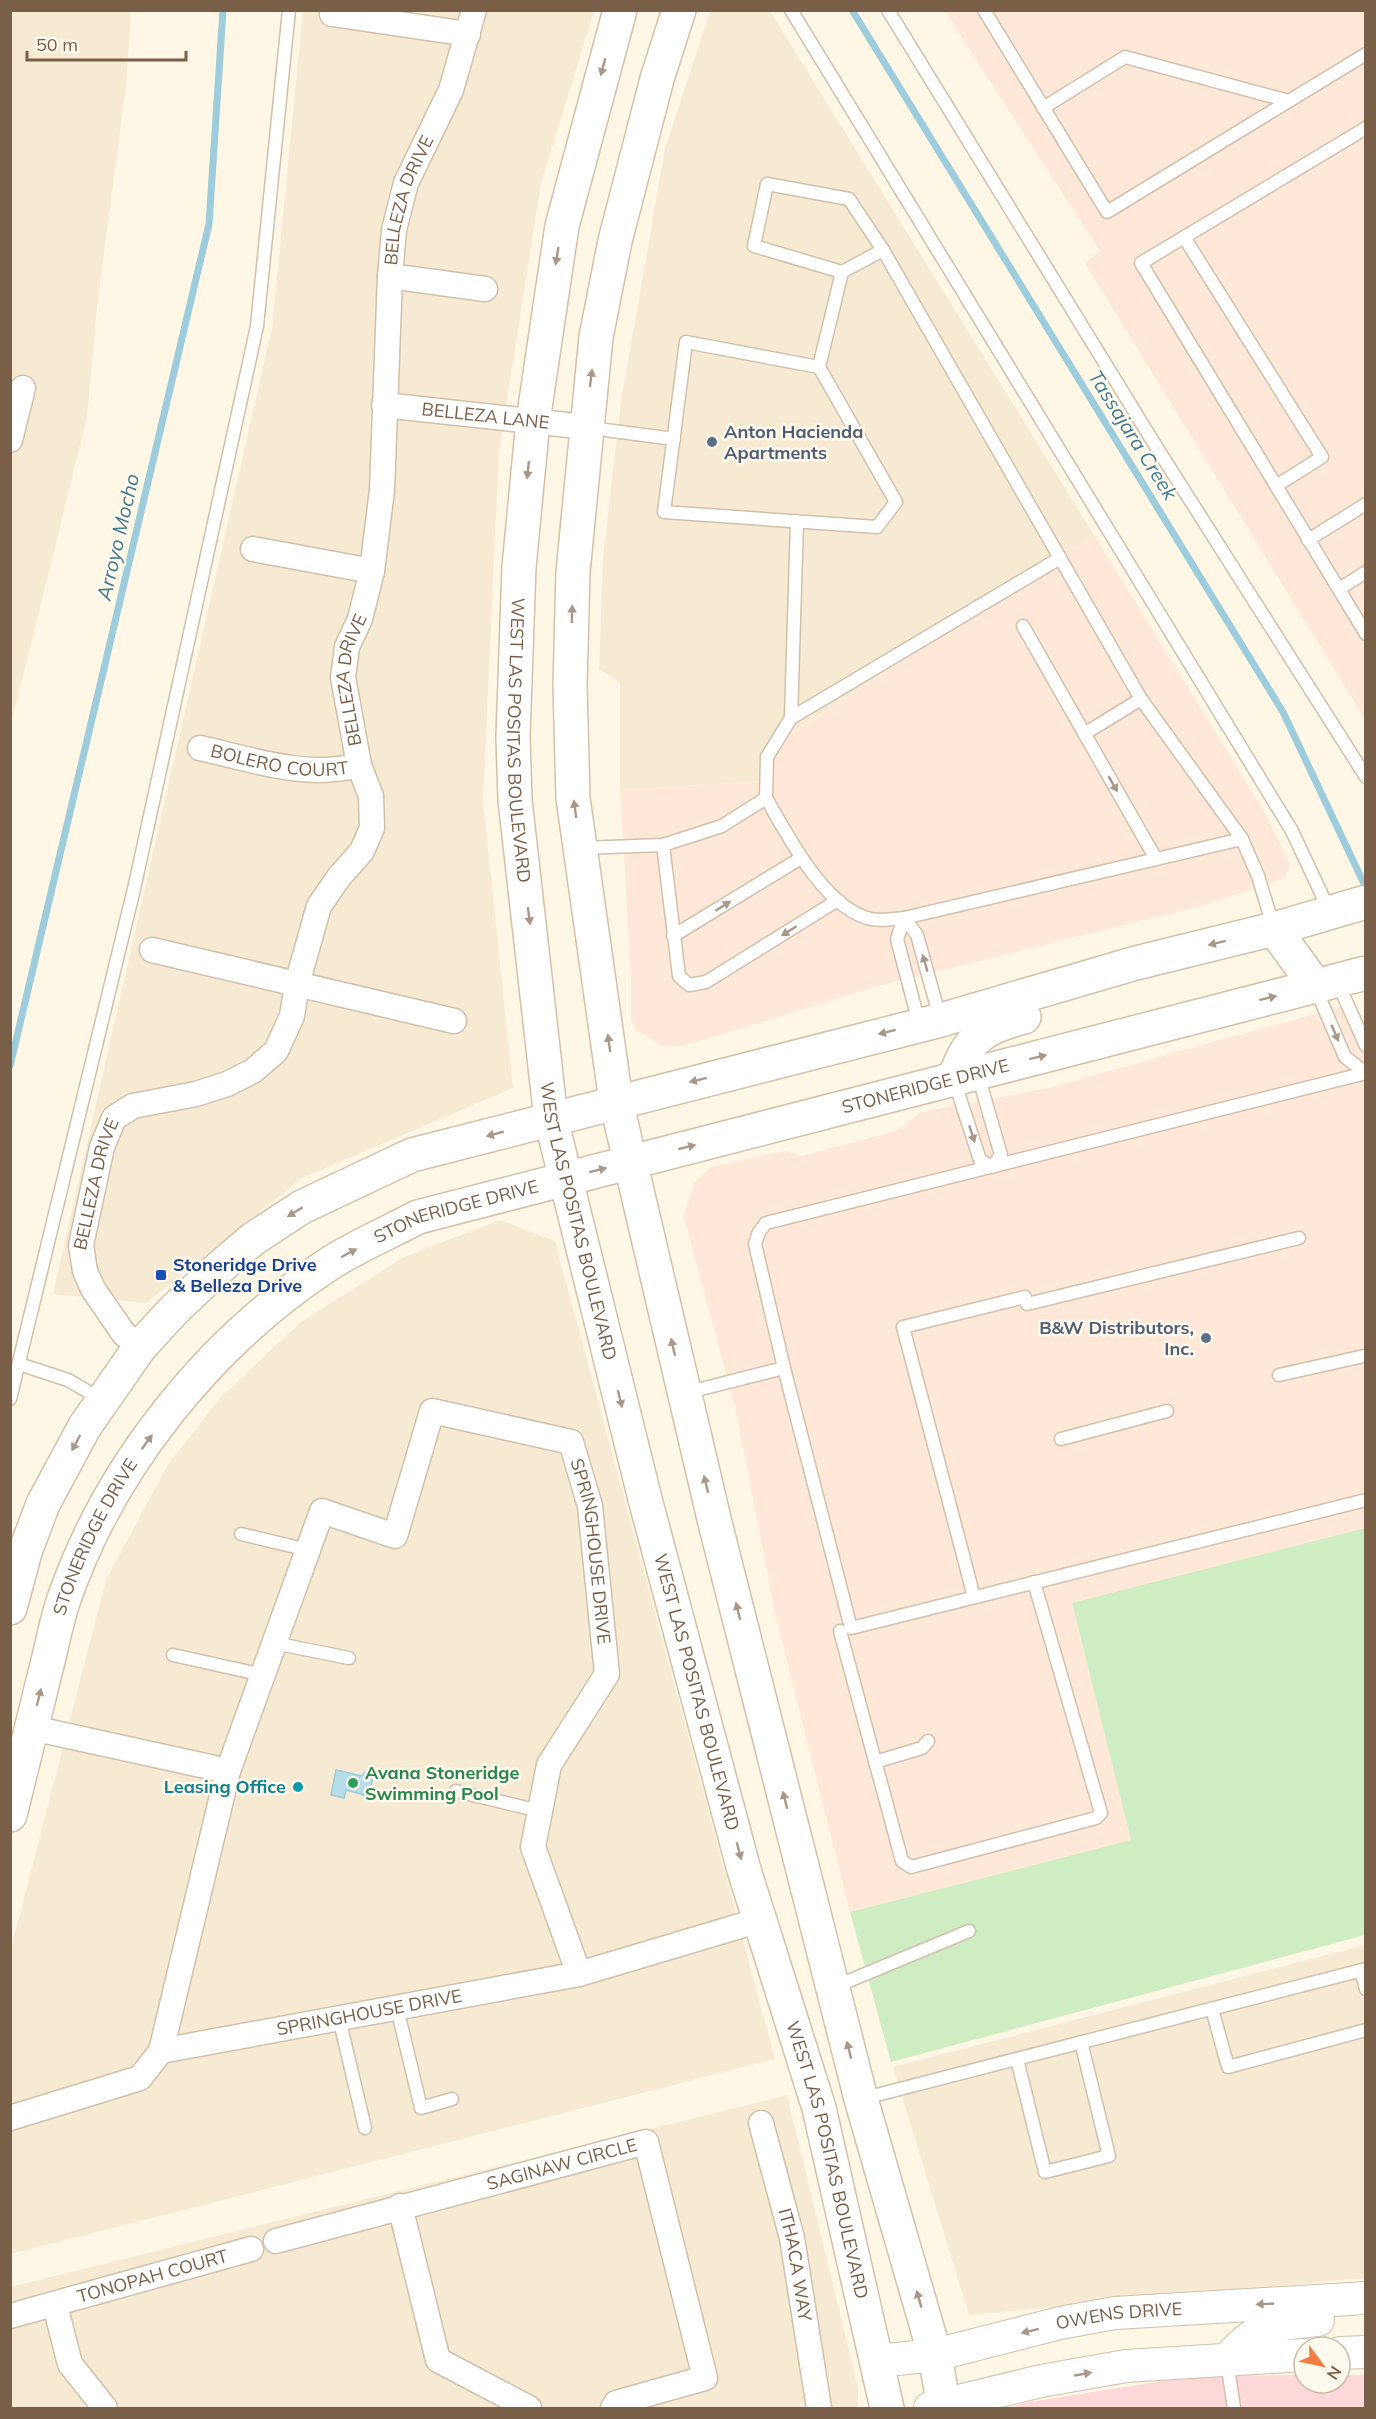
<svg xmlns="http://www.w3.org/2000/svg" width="1376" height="2419" viewBox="0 0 1376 2419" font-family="Mulish,sans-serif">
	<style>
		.residential { fill: #f6ead3 }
		.commercial { fill: #ffe8d8 }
		.medical { fill: #fdd8d8 }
		.green { fill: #cfedc2 }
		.water { fill: #b8ddea; stroke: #9dccdc; stroke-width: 1.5 }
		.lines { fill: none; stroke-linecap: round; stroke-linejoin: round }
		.stream { stroke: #9dccdc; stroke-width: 7 }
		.service-casing { stroke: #d1c0aa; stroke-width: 15 }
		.minor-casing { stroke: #d1c0aa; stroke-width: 27 }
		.tertiary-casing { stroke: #d1c0aa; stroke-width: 34 }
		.secondary-casing { stroke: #d4c1a7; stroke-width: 36 }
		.service { stroke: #fff; stroke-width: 12 }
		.minor { stroke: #fff; stroke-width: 24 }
		.tertiary { stroke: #fff; stroke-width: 32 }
		.secondary { stroke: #fff; stroke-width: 33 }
		.oneway { fill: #a99788 }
		.service-dot { fill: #5c6f8a; stroke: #fffaed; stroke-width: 2 }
		.transit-dot { fill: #1a4fb4; stroke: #fffaed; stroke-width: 2 }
		.leisure-dot { fill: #2e9e5b; stroke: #fffaed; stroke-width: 2 }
		.culture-dot { fill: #0f9aa8; stroke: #fffaed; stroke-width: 2 }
		.labels { text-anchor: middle; stroke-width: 5; stroke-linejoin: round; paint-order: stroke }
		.street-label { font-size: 18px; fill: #7a5f48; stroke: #fffaed }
		.service-label { font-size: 18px; font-weight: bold; fill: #4e5e75; stroke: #fffaed; text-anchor: start }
		.transit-label { font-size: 18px; font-weight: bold; fill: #164399; stroke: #fffaed; text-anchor: start }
		.leisure-label { font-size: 18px; font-weight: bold; fill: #27864d; stroke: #fffaed; text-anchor: start }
		.culture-label { font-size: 18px; font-weight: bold; fill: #0d838f; stroke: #fffaed; text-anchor: end }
		.water-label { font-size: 20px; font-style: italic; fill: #3f798f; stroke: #fffaed }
	</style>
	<rect width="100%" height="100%" fill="#fef7e5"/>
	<g class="residential">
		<path d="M11,11H131L126,86L97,306L87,417L11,724Z"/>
		<path d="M303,11H594L541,183L499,451L483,800L513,1088L302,1178L146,1303L53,1294L272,328Z"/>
		<path d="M710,11H770L1094,535L762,752L761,781L620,790V682L599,669L603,558L621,402L665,149Z"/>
		<path d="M500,1220L555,1241L775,2059L11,2254V1949L106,1580L167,1466L221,1397L301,1322L404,1257Z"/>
		<path d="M1365,1945V2278L969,2315L893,2067Z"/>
		<path d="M787,2095L858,2388V2408H11L10,2287Z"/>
	</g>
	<g class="commercial">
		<path d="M945,11H1365V719L1085,263L1100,251Z"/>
		<path d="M1094,535L1267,816L1290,865L1286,876L1275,882L1197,907L877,986L683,1046H663L636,1030L631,1017V976L620,790L761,781L762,753Z"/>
		<path d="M1354,1003L1366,1024L1365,1528L1072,1603L1131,1840L850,1912L776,1617L735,1406L684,1217L695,1182L711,1167L784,1151L802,1156L896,1131L921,1112L1049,1088Z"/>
	</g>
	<path class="medical" d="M1304,2375V2383H1340V2375H1365V2408H1010L1023,2403L1194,2376Z"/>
	<path class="green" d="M1365,1528V1935L891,2062L850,1912L1131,1840L1072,1603Z"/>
	<path class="water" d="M336,1770L362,1776L365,1772L374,1774L368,1796L346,1790L344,1798L331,1795Z"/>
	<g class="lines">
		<g class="stream">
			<path d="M852,10L1283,712L1366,888"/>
			<path d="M10,1066L209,224L223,10"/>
		</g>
		<defs>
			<g id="service">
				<path d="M791,10L1292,831L1329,910"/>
				<path d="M888,10L1157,448L1366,777"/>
				<path d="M984,10L1107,212L1366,54"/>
				<path d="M1043,108L1125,57L1289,101"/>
				<path d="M1366,128L1141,263L1366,634"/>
				<path d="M1184,237L1322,457L1276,486"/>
				<path d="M842,272L754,246L767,184L849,199L883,250L1141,699L1242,839L1258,876L1274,929"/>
				<path d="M819,367L686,342L664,512L877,527L896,502L819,367L842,272L883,250"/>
				<path d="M590,428L674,439"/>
				<path d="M1308,540L1366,504"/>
				<path d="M1339,589L1366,572"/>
				<path d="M1023,626L1156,859"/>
				<path d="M791,718L1060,558"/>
				<path d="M1084,734L1141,699"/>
				<path d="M766,798C788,836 825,909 871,919C881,921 894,919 904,918L1242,839"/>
				<path d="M663,845L679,976L689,985L706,982L838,900"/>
				<path d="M582,848L663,845L722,826L766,798L767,757L791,718L797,521"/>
				<path d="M673,936L801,858"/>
				<path d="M1337,981L1366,1046"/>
				<path d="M1315,987L1345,1057L1366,1073"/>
				<path d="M919,1023L897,939L904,918L917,935L940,1018"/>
				<path d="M1366,1073L766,1223L759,1232L755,1244L784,1368L851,1628L1366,1500"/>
				<path d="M954,1080L980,1160L992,1167L1001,1155L978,1075"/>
				<path d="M1027,1304L1299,1238"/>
				<path d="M19,1364L68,1380L102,1400"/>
				<path d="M1279,1375L1364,1356"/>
				<path d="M685,1393L784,1368"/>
				<path d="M10,1399L134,889L257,326L289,10"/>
				<path d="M1061,1439L1167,1411"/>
				<path d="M241,1534L308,1550"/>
				<path d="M974,1597L903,1327L1025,1297"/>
				<path d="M840,1631L902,1861L911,1867L1096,1818L1101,1813L1034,1582"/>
				<path d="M274,1643L349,1658"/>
				<path d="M173,1655L263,1675"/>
				<path d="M875,1762L922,1748L928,1741"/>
				<path d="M456,1791L540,1811"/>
				<path d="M1361,1971L1366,1989"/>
				<path d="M834,1987L969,1931"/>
				<path d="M397,2008L421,2108L452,2099"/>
				<path d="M1212,2009L1228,2067L1366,2030"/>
				<path d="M339,2018L365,2128"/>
				<path d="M1017,2059L1045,2172L1109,2156L1081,2042"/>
				<path d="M861,2099L1366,1969"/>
				<path d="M1227,2361L1234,2408"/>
			</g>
			<g id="minor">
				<path d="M332,14L468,34"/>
				<path d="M390,276L485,289"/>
				<path id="s1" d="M384,405L586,427"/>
				<path d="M10,440L23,388"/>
				<path d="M253,549L372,571"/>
				<path id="s2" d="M200,748C253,760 306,779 359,765"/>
				<path d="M152,950L454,1021"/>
				<path id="s3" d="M140,1347L124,1334L93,1289L85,1271L81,1245L102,1147L114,1118L133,1106L196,1094L227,1084L253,1071L276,1051L292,1016L297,984L319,906L339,877L362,851L372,828L371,796L359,765L343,677L347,647L360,619L372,571L382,490L390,276L394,230L406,183L451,90L474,10"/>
				<path d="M32,1728L228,1771"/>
				<path id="s4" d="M161,2051L228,1771L322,1511L395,1536L432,1411L571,1442L590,1506L607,1674L549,1765L533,1847L579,1974"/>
				<path id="s5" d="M10,2118L140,2078L161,2051L579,1974L760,1920"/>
				<path id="s6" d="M761,2123L792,2238L819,2408"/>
				<path d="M400,2206L438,2360L529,2408"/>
				<path id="s7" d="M276,2241L646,2142L705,2378L616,2403L613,2408"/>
				<path d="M55,2305L70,2364L105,2408"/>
				<path id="s8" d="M10,2316L251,2249"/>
			</g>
			<g id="tertiary">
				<path d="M1340,2353L1366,2352"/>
				<path d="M1227,2360C1260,2322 1271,2326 1318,2320"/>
				<path id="s9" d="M878,2361L935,2355L1060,2323L1115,2313L1366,2298"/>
				<path d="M930,2408L1041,2381L1126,2366L1304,2355"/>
			</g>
			<g id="secondary">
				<path id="s10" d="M620,10L562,226L533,421L519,567L513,736L515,800L551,1119L645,1499L744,1870L819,2108L887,2408"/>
				<path d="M679,10L657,79L615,241L596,337L573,572L570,685L573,798L616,1101L715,1523L861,2099L935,2355L944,2408"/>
				<path d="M1274,929L1315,985"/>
				<path d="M954,1079C969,1037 982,1028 1024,1017"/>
				<path d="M10,1608L25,1552L43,1504L85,1426L140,1347L173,1311L211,1275L253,1239L302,1207L412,1155L941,1020L1136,963L1274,929L1366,902"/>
				<path id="s11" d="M10,1815C22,1766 34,1718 46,1669C52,1646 56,1622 64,1599C110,1466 209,1343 326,1266C354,1247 388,1233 418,1217L1366,973"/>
			</g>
		</defs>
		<use href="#service" class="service-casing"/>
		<use href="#minor" class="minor-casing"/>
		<use href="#tertiary" class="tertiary-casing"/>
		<use href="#secondary" class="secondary-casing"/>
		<use href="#service" class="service"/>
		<use href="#minor" class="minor"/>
		<use href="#tertiary" class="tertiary"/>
		<use href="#secondary" class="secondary"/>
	</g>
	<defs><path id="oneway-solid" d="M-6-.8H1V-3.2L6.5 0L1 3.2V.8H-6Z" transform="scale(1.5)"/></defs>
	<g class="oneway">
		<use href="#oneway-solid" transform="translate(603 67) rotate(105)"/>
		<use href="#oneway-solid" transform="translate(557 256) rotate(99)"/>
		<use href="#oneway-solid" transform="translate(591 378) rotate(-83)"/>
		<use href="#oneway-solid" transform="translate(528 470) rotate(96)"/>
		<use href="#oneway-solid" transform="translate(572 614) rotate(-89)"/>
		<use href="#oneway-solid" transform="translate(1113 784) rotate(60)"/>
		<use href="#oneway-solid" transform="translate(575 809) rotate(-98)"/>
		<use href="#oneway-solid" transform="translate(723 906) rotate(-32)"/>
		<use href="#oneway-solid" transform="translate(529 916) rotate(83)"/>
		<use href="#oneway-solid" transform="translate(789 931) rotate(148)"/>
		<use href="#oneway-solid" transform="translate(1217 943) rotate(166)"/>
		<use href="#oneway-solid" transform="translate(925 963) rotate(-106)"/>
		<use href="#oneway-solid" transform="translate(1268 998) rotate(-14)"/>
		<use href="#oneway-solid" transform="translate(887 1032) rotate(166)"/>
		<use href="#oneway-solid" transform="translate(1335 1033) rotate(67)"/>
		<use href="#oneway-solid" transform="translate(609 1043) rotate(-98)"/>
		<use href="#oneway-solid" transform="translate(1038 1057) rotate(-14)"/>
		<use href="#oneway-solid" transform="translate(698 1080) rotate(166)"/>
		<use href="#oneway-solid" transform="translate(495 1134) rotate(165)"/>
		<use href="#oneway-solid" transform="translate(972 1134) rotate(72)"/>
		<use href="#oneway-solid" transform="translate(687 1147) rotate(-14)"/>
		<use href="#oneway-solid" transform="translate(598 1170) rotate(-14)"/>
		<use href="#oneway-solid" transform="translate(295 1212) rotate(148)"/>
		<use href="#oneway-solid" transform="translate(349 1253) rotate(-28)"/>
		<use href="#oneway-solid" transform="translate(673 1347) rotate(-103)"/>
		<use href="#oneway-solid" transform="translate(620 1399) rotate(76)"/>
		<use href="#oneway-solid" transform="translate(147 1442) rotate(-54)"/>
		<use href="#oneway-solid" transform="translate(76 1443) rotate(118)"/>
		<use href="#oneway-solid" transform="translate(706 1484) rotate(-104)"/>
		<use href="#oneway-solid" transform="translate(738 1611) rotate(-104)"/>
		<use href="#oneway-solid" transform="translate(39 1697) rotate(-76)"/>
		<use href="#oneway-solid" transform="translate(785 1800) rotate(-104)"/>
		<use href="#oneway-solid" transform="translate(739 1851) rotate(75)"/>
		<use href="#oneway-solid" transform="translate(849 2050) rotate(-104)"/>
		<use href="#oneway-solid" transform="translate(919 2299) rotate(-106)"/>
		<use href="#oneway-solid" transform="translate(1265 2304) rotate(177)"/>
		<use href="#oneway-solid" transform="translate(1030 2331) rotate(166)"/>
		<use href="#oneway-solid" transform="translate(1083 2374) rotate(-10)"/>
	</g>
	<g class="service-dot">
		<circle cx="712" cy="442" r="6"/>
		<circle cx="1206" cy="1338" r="6"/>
	</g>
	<rect class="transit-dot" x="155" y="1269" width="12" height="12" rx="3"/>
	<circle class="leisure-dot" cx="353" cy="1783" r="6"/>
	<circle class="culture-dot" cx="298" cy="1787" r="6"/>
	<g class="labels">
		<g class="street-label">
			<text dy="6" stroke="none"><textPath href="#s3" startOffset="1318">BELLEZA DRIVE</textPath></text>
			<text dy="6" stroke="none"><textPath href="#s1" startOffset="102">BELLEZA LANE</textPath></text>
			<text dy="6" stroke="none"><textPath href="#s3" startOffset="831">BELLEZA DRIVE</textPath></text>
			<text dy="6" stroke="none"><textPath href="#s10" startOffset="741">WEST LAS POSITAS BOULEVARD</textPath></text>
			<text dy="6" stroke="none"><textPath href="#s2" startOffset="81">BOLERO COURT</textPath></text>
			<text dy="6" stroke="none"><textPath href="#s11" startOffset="1282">STONERIDGE DRIVE</textPath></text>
			<text dy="6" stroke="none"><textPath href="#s3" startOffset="184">BELLEZA DRIVE</textPath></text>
			<text dy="6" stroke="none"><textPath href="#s11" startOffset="796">STONERIDGE DRIVE</textPath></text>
			<text dy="6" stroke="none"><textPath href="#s10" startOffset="1227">WEST LAS POSITAS BOULEVARD</textPath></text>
			<text dy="6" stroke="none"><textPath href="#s11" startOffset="292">STONERIDGE DRIVE</textPath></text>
			<text dy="6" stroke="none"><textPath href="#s4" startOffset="1026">SPRINGHOUSE DRIVE</textPath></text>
			<text dy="6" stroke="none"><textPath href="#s10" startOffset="1713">WEST LAS POSITAS BOULEVARD</textPath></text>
			<text dy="6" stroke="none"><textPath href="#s5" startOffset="382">SPRINGHOUSE DRIVE</textPath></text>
			<text dy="6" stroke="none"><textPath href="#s10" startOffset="2199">WEST LAS POSITAS BOULEVARD</textPath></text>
			<text dy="6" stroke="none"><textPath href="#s7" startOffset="296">SAGINAW CIRCLE</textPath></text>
			<text dy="6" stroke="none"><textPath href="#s6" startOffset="146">ITHACA WAY</textPath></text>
			<text dy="6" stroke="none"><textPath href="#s8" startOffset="148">TONOPAH COURT</textPath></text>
			<text dy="6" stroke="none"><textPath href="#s9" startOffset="246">OWENS DRIVE</textPath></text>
		</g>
		<g class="service-label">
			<text x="724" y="438">Anton Hacienda<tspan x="724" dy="21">Apartments</tspan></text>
			<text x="1194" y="1334" text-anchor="end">B&amp;W Distributors,<tspan x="1194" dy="21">Inc.</tspan></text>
		</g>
		<g class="transit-label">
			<text x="173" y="1271">Stoneridge Drive<tspan x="173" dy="21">&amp; Belleza Drive</tspan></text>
		</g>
		<g class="leisure-label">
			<text x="365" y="1779">Avana Stoneridge<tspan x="365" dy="21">Swimming Pool</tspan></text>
		</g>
		<g class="culture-label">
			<text x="286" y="1793">Leasing Office</text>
		</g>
		<g class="water-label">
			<text transform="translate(1133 435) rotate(58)" y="7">Tassajara Creek</text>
			<text transform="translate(118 537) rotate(-77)" y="7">Arroyo Mocho</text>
		</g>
	</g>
	<rect width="1376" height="2419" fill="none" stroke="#7a5f48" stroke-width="24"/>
	<g transform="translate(1322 2365) rotate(123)"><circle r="28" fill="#fffaed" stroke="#cabcab" stroke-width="1.5"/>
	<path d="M0-4.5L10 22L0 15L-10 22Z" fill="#f27c41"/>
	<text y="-9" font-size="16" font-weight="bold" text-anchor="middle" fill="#7a5f48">N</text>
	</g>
	<path d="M27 51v9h159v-9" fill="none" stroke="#7a5f48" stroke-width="3"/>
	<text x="36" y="51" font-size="18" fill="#7a5f48" stroke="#fffaed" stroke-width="4.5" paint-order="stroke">50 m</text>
</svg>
